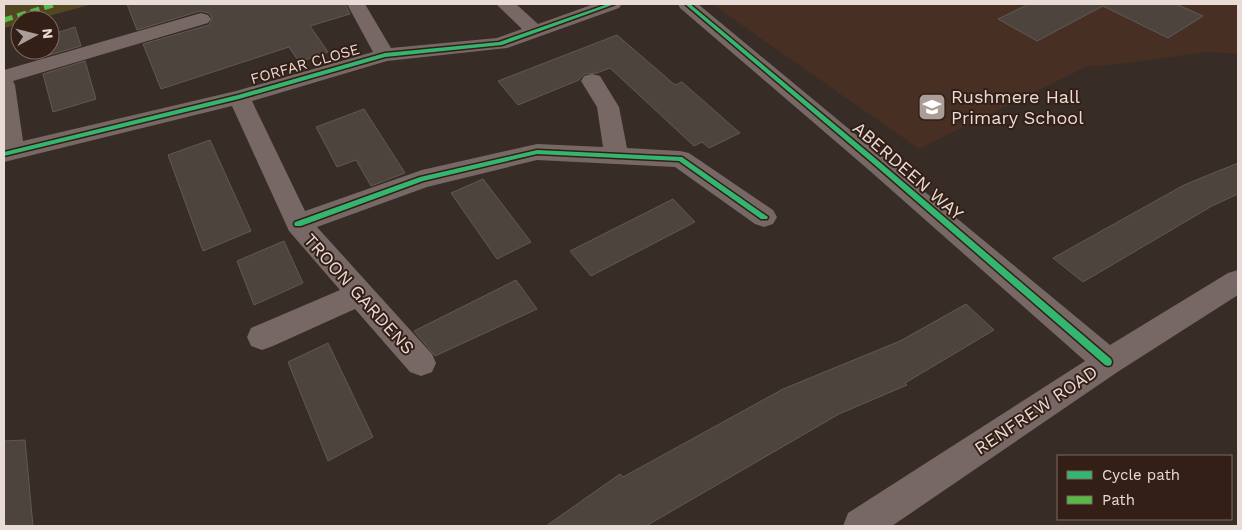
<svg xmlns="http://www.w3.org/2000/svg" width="1242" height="530" viewBox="0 0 1242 530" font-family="'Work Sans',sans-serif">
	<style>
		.built { fill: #482f23 }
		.green { fill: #554622 }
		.building { fill: #4d443e; stroke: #615953 }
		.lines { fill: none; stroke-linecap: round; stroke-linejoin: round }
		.minor { fill: #776866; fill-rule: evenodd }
		.quiet { stroke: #58b947; stroke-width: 5; stroke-dasharray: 9 5; stroke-linecap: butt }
		.cycleway-casing { stroke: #331f16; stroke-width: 3 }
		.cycleway { fill: #33b770; fill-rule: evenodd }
		.labels { text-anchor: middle; stroke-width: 4; stroke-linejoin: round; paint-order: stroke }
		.far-street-label { font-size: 15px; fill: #e9dbd5; stroke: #331f16 }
		.poi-label { font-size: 18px; fill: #e9dbd5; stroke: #331f16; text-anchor: start }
		.street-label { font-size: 18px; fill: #e9dbd5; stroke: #331f16 }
	</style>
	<rect width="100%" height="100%" fill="#372c26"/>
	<path class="built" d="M712,4H1238V54L1208,52L1103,66H1088L919,149Z"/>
	<path class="green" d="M4,4H93L34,20H20V24L4,28Z"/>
	<g class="building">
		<path d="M127,4H345L350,14L310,26L328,52L299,62L289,47L161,89L143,44L209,25L212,18L209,13L200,11L137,30Z"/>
		<path d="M1029,4H1176L1203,16L1168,38L1103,6L1037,41L998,19Z"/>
		<path d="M75,27L81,46L39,58L38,50H50V35Z"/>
		<path d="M617,35L675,85L682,82L740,133L709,148L702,142L694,146L610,68L597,73L584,74L579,80L518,105L498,81Z"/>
		<path d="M85,61L96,99L53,112L43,74Z"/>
		<path d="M364,109L405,173L371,186L356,160L337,167L316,127Z"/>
		<path d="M210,140L251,231L203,251L168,155Z"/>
		<path d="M1238,163V194L1212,206L1083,282L1053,258L1184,185Z"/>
		<path d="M483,179L531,242L497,259L451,193Z"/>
		<path d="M673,199L695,222L591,276L570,251Z"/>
		<path d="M284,241L303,283L254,305L237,261Z"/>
		<path d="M516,280L537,309L435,356L414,331Z"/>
		<path d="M966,304L994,330L905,383L907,385L839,414L646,526H546L620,474L623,477L783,389L900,341Z"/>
		<path d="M328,343L373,437L328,461L288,362Z"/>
		<path d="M25,440L33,526H4V441Z"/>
	</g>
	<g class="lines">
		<g class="minor">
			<path d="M347,4H365L391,48L497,38L522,29L496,4H516L538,24L594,4H622L619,8L507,48L387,61L252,101L305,211L422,170L537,144L603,147L597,107L581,81L584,76L592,74L600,76L619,107L627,148L680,151L689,153L773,210L777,217L773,224L764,227L755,224L675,167L537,160L427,187L317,227L432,354L436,363L432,372L421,376L410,372L355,309L273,346L262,350L251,346L247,337L251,328L340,290L289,231L232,106L4,162V70L201,13L208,15L211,19L208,23L13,81L15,85L23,141L236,91L373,52Z"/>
			<path d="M678,4H698L1110,345L1228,273L1238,270V295L1119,371L892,526H843L848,513L1085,361L870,171L680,8Z"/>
		</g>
		<path class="quiet" d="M4,20L56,4"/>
		<defs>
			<g id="cycleway">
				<path d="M608,4H615L502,45L385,57L239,99L4,156V152L238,95L385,53L499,42Z"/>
				<path d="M685,4H690L881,163L1111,359L1112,362L1111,365L1108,366L1105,365L877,167Z"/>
				<path d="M537,150L682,157L768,217L767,219H761L679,161L537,154L423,181L301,226H295L294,224L295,222L420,177Z"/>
			</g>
		</defs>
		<use href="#cycleway" class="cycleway-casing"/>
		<use href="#cycleway" class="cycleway"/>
	</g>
	<defs>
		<symbol id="school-square" viewBox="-11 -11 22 22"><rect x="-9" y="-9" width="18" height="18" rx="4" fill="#ab9e98" stroke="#331f16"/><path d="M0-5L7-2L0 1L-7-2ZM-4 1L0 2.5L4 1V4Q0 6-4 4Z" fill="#fff"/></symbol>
	</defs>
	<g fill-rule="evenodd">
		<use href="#school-square" x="916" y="91" width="32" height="32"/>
	</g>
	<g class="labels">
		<g class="far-street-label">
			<text transform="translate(305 64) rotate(-16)" y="5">FORFAR CLOSE</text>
		</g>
		<g class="poi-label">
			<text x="951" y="103">Rushmere Hall<tspan x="951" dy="21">Primary School</tspan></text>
		</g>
		<g class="street-label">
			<text transform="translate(908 171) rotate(41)" y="6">ABERDEEN WAY</text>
			<text transform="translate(359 294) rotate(48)" y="6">TROON GARDENS</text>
			<text transform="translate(1036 410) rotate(-34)" y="6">RENFREW ROAD</text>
		</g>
	</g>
	<rect width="1242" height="530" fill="none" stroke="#e9dbd5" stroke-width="10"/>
	<rect x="1057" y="455" width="175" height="65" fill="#331f16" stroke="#7c6a62"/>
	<rect x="1067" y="471" width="25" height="8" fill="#33b770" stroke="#7c6a62"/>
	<text x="1102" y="480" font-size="15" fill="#e9dbd5">Cycle path</text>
	<rect x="1067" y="496" width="25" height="8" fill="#58b947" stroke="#7c6a62"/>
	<text x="1102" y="505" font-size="15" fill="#e9dbd5">Path</text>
	<g transform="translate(35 35) rotate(83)"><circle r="24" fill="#331f16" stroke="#7c6a62"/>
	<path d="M0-4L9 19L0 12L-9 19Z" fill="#ab9e98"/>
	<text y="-8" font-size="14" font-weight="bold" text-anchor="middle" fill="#e9dbd5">N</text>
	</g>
</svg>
